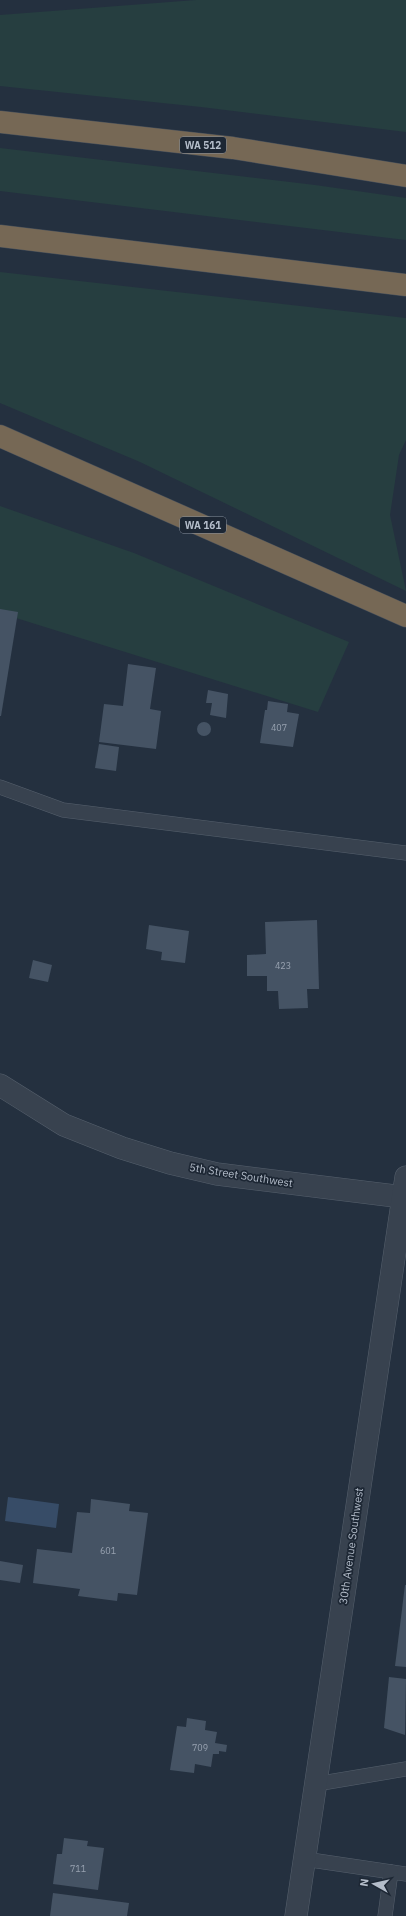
<svg xmlns="http://www.w3.org/2000/svg" width="406" height="1916" viewBox="0 0 406 1916" font-family="'IBM Plex Sans',sans-serif">
	<style>
		.green { fill: #263e40 }
		.water { fill: #374c67 }
		.building { fill: #455364 }
		.lines { fill: none; stroke-linecap: round; stroke-linejoin: round }
		.service-casing { stroke: #56606d; stroke-width: 15 }
		.minor-casing { stroke: #56606d; stroke-width: 23 }
		.motorway-casing { stroke: #434d5a; stroke-width: 23 }
		.service { stroke: #38424f; stroke-width: 14 }
		.minor { stroke: #38424f; stroke-width: 22 }
		.motorway { stroke: #766855; stroke-width: 22 }
		.labels { text-anchor: middle; stroke-width: 3.5; stroke-linejoin: round; paint-order: stroke }
		.number-label { font-size: 9px; fill: #98a2b0 }
		.shield { fill: #1d2734; stroke: #87909d; stroke-width: 1 }
		.shield-label { font-size: 10px; font-weight: bold; fill: #b4bdca }
		.street-label { font-size: 11px; fill: #b4bdca; stroke: #1d2734 }
	</style>
	<rect width="100%" height="100%" fill="#24303f"/>
	<g class="green">
		<path d="M196,0H406V132L201,107L0,86V15Z"/>
		<path d="M0,148L315,185L406,198V240L0,191Z"/>
		<path d="M0,272L406,318V440L399,455L390,515L406,591L140,462L0,403Z"/>
		<path d="M0,506L134,553L349,642L318,712L0,613Z"/>
	</g>
	<path class="water" d="M8,1497L59,1504L56,1528L5,1521Z"/>
	<g class="building">
		<path d="M0,609L18,612L1,716H0Z"/>
		<path d="M128,664L156,668L150,709L161,711L156,749L99,742L104,704L123,706Z"/>
		<path d="M208,690L228,694L226,718L210,715L212,703H206Z"/>
		<path d="M268,701L288,704L287,712L299,714L293,747L260,743L265,710H267Z"/>
		<circle cx="204" cy="729" r="7"/>
		<path d="M99,744L119,747L116,771L95,768Z"/>
		<path d="M317,920L319,989H307L308,1008L279,1009L278,991H267V976H247V955L266,954L265,922Z"/>
		<path d="M149,925L189,931L185,963L161,960L162,952L146,949Z"/>
		<path d="M33,960L52,965L48,982L29,978Z"/>
		<path d="M91,1499L130,1504L129,1511L148,1513L137,1595L118,1593L117,1601L78,1596L80,1589L33,1583L37,1549L72,1553L77,1512L90,1513Z"/>
		<path d="M0,1561L23,1565L20,1583L0,1580Z"/>
		<path d="M405,1585H406V1667L395,1666Z"/>
		<path d="M389,1677L406,1679L405,1735L384,1728Z"/>
		<path d="M187,1718L206,1721L205,1730L217,1732L215,1743L227,1745L226,1752L219,1751V1754H213L211,1767L195,1764L194,1773L170,1770L177,1726L186,1727Z"/>
		<path d="M64,1838L88,1841L87,1846L104,1848L98,1890L53,1884L57,1854H62Z"/>
		<path d="M53,1893L129,1903L127,1916H50Z"/>
	</g>
	<g class="lines">
		<defs>
			<g id="service">
				<path d="M0,787L63,810L406,853"/>
				<path d="M316,1784L406,1769"/>
				<path d="M304,1859L406,1874"/>
				<path d="M385,1916L391,1872"/>
			</g>
			<g id="minor">
				<path d="M0,1085L64,1125L122,1148L170,1163L217,1174L403,1197"/>
				<path d="M296,1916L406,1177"/>
			</g>
			<g id="motorway">
				<path d="M0,122L233,148L406,176"/>
				<path d="M0,236L406,285"/>
				<path d="M0,436L406,616"/>
			</g>
		</defs>
		<use href="#service" class="service-casing"/>
		<use href="#minor" class="minor-casing"/>
		<use href="#motorway" class="motorway-casing"/>
		<use href="#service" class="service"/>
		<use href="#minor" class="minor"/>
		<use href="#motorway" class="motorway"/>
	</g>
	<g class="labels">
		<g class="number-label">
			<text x="279" y="731">407</text>
			<text x="283" y="969">423</text>
			<text x="108" y="1554">601</text>
			<text x="200" y="1751">709</text>
			<text x="78" y="1872">711</text>
		</g>
		<g class="shield">
			<rect x="180" y="137" width="46" height="16" rx="3"/>
			<rect x="180" y="517" width="46" height="16" rx="3"/>
		</g>
		<g class="shield-label">
			<text x="203" y="149">WA 512</text>
			<text x="203" y="529">WA 161</text>
		</g>
		<g class="street-label">
			<text transform="translate(241 1175) rotate(9)" y="4">5th Street Southwest</text>
			<text transform="translate(351 1546) rotate(-82)" y="4">30th Avenue Southwest</text>
		</g>
	</g>
	<g transform="translate(374 1884) rotate(278)" stroke="#1d2734" stroke-width="3" paint-order="stroke">
	<path d="M0-3L7 15L0 10L-7 15Z" fill="#b4bdca"/>
	<text y="-6" font-size="11" font-weight="bold" text-anchor="middle" fill="#b4bdca">N</text>
	</g>
</svg>
